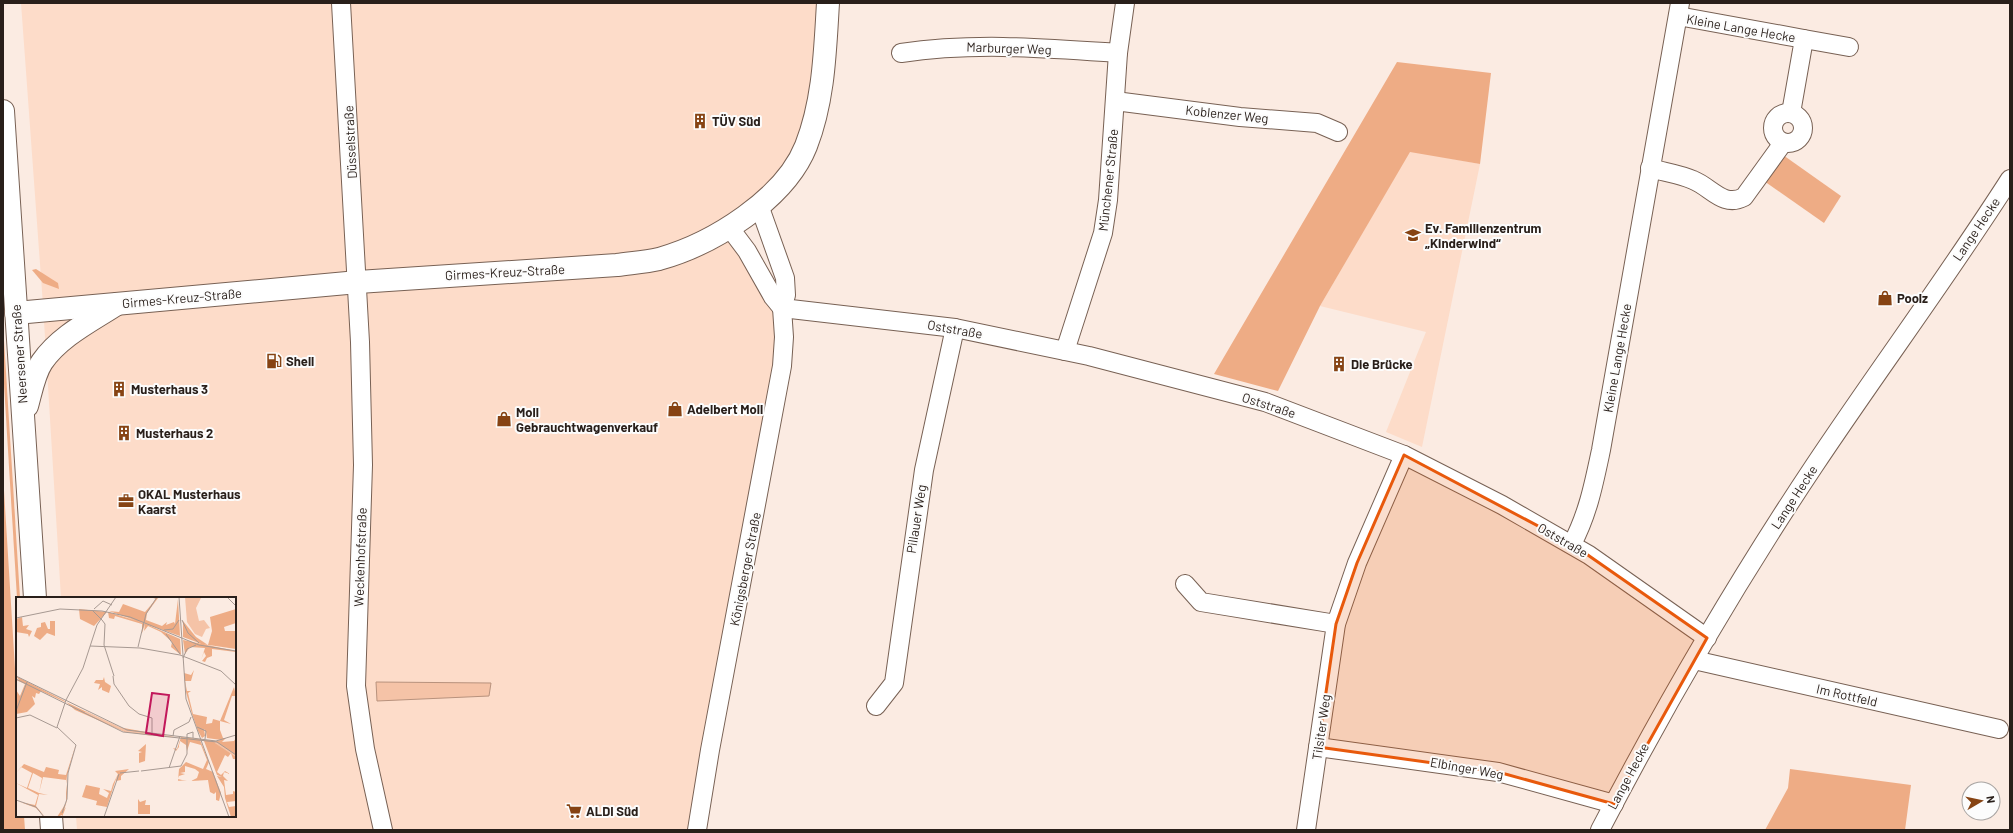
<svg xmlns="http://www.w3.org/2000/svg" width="2013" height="833" viewBox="0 0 2013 833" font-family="Barlow,sans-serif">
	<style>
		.built { fill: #fddcc9 }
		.green { fill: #eeac85 }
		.water { fill: #f5c3a7; stroke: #b8927d }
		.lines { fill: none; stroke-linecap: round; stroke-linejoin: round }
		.minor-casing { stroke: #786154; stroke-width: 20 }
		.tertiary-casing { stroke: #786154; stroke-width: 24 }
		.secondary-casing { stroke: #786154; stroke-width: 24 }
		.minor { stroke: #fff; stroke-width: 18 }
		.tertiary { stroke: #fff; stroke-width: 22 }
		.secondary { stroke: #fff; stroke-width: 22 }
		.marked { fill: #e8590c; fill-opacity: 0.2; stroke: #e8590c; stroke-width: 3; stroke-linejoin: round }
		.labels { text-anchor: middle; stroke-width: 4; stroke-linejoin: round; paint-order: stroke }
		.street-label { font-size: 13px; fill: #291f1a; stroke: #fcfcfc }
		.poi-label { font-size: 13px; font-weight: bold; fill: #291f1a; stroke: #fcfcfc; text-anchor: start }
		.inset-river { fill: none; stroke: #f5c3a7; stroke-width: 2 }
		.inset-road { fill: none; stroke: #a79992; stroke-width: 1 }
		.view { fill: #c2185b; fill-opacity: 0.15; stroke: #c2185b; stroke-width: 2 }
		.inset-edge { fill: none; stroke: #291f1a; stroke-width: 2 }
	</style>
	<rect width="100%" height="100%" fill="#fbebe2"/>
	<g class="built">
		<path d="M21,3H823L804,145L726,226L772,300L781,336L694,830H77L76,816H235V598H61L43,305Z"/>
		<path d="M1410,151L1480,164L1422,447L1386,432L1426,332L1320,306Z"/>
	</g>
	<g class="green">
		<path d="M1397,62L1491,73L1480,164L1410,152L1320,306L1278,391L1214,374Z"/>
		<path d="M1783,155L1841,196L1824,223L1764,181Z"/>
		<path d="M36,269L58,283L59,289L43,283L32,270Z"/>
		<path d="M3,324L20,598H17L3,368Z"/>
		<path d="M3,474L17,701V816H24L25,830H3Z"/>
		<path d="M1790,769L1911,785L1905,830H1765L1788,788Z"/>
	</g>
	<path class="water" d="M376,682L491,683L489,696L377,701Z"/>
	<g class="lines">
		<defs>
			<g id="minor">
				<path d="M341,3L360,342L363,465L356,686L365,749L383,830"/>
				<path d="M1678,16L1804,39L1791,113"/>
				<path d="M1804,39L1849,47"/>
				<path d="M901,53C974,42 1045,48 1118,53"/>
				<path d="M1115,101L1240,117L1317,123L1338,132"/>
				<circle cx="1788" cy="128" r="15"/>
				<path d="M1650,168C1664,172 1680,174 1693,180C1711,187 1723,208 1744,197L1783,143"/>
				<path d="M729,227L747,251L773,297L782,308"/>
				<path d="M782,308L955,328L1089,356L1265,402L1404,455L1502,505L1589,555L1707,638"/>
				<path d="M1065,351L1103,233L1108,200L1118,53L1125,3"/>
				<path d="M1572,544C1588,514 1594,483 1601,450L1680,3"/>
				<path d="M1185,584L1201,602L1336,624"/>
				<path d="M1694,660L1999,729"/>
				<path d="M876,706L894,683L924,470L955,328"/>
				<path d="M1318,747L1498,772L1614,804"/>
				<path d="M697,830L710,750L782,366L784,337L782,308L786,295L785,278L759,205"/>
				<path d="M1306,830L1336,624L1357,563L1404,455"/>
				<path d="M1600,830C1665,705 1736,583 1814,466C1878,370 1948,276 2010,179"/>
			</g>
			<path id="tertiary" d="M16,313L358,282L617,265C631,263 646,262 659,259C713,244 785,199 806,146C824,100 825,51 828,3"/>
			<g id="secondary">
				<path d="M3,111L35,598"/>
				<path d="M27,406C31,392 34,374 42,362C60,336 91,321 117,304"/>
				<path d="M51,816L52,830"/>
			</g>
		</defs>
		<use href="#minor" class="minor-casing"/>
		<use href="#tertiary" class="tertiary-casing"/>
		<use href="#secondary" class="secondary-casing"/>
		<use href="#minor" class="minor"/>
		<use href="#tertiary" class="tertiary"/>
		<use href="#secondary" class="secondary"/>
	</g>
	<path class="marked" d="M1404,455L1572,544L1707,638L1614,804L1498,772L1318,747L1336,624L1357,563Z"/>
	<defs>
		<symbol id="building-bare" viewBox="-9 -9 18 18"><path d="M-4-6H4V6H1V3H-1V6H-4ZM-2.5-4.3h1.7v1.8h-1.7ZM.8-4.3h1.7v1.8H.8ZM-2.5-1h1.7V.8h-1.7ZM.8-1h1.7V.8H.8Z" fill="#864313" stroke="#fcfcfc" stroke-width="2.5" paint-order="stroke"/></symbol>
		<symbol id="school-bare" viewBox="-9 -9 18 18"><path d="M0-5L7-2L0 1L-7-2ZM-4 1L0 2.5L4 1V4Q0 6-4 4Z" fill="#864313" stroke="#fcfcfc" stroke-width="2.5" paint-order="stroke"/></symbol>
		<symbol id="shop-bare" viewBox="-9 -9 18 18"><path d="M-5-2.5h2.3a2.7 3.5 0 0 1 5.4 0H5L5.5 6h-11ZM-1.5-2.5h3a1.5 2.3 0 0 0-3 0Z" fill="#864313" stroke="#fcfcfc" stroke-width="2.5" paint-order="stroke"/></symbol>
		<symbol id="fuel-bare" viewBox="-9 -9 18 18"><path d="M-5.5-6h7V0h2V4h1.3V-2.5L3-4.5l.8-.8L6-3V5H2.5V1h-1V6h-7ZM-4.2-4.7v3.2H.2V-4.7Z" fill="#864313" stroke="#fcfcfc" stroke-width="2.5" paint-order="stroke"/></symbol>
		<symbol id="office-bare" viewBox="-9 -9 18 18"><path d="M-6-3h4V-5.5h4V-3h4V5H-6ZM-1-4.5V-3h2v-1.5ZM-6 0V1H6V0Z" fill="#864313" stroke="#fcfcfc" stroke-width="2.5" paint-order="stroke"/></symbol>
		<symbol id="supermarket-bare" viewBox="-9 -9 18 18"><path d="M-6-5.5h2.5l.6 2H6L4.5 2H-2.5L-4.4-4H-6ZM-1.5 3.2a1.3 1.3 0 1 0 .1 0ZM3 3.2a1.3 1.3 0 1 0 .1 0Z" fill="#864313" stroke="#fcfcfc" stroke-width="2.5" paint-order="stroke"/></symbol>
	</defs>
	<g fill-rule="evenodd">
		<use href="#building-bare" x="689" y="110" width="22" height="22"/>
		<use href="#school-bare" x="1402" y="224" width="22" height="22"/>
		<use href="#shop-bare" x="1874" y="287" width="22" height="22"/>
		<use href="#fuel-bare" x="263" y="350" width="22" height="22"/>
		<use href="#building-bare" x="1328" y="353" width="22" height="22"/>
		<use href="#building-bare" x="108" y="378" width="22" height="22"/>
		<use href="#shop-bare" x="664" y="398" width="22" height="22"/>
		<use href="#shop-bare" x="493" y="408" width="22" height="22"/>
		<use href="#building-bare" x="113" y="422" width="22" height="22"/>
		<use href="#office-bare" x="115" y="490" width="22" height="22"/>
		<use href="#supermarket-bare" x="563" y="800" width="22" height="22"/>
	</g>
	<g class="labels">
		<g class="street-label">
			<text transform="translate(1741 28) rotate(10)" y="5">Kleine Lange Hecke</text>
			<text transform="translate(1009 48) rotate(2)" y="5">Marburger Weg</text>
			<text transform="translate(1227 114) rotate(6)" y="5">Koblenzer Weg</text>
			<text transform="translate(350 142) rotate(-93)" y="5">Düsselstraße</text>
			<text transform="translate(1108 180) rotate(-84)" y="5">Münchener Straße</text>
			<text transform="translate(1976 229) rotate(-56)" y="5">Lange Hecke</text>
			<text transform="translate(505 272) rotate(-3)" y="5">Girmes-Kreuz-Straße</text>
			<text transform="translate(182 298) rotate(-5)" y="5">Girmes-Kreuz-Straße</text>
			<text transform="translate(955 329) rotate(10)" y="5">Oststraße</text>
			<text transform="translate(19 354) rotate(-94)" y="5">Neersener Straße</text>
			<text transform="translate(1617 358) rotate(-80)" y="5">Kleine Lange Hecke</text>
			<text transform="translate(1269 405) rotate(18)" y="5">Oststraße</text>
			<text transform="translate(1794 497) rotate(-57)" y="5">Lange Hecke</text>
			<text transform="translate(916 519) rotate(-81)" y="5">Pillauer Weg</text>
			<text transform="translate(1563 540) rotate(30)" y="5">Oststraße</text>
			<text transform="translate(360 557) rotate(-88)" y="5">Weckenhofstraße</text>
			<text transform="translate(745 569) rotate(-79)" y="5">Königsberger Straße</text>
			<text transform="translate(1847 695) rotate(13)" y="5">Im Rottfeld</text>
			<text transform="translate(1321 727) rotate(-82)" y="5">Tilsiter Weg</text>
			<text transform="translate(1467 768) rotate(10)" y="5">Elbinger Weg</text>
			<text transform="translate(1628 776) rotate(-62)" y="5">Lange Hecke</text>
		</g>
		<g class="poi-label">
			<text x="712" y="126">TÜV Süd</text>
			<text x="1425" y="233">Ev. Familienzentrum<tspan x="1425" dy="15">„Kinderwind“</tspan></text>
			<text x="1897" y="303">Poolz</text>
			<text x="286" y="366">Shell</text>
			<text x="1351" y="369">Die Brücke</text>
			<text x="131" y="394">Musterhaus 3</text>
			<text x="687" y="414">Adelbert Moll</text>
			<text x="516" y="417">Moll<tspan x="516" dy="15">Gebrauchtwagenverkauf</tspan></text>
			<text x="136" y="438">Musterhaus 2</text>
			<text x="138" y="499">OKAL Musterhaus<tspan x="138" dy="15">Kaarst</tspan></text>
			<text x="586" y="816">ALDI Süd</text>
		</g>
	</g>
	<g transform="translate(16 597)">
		<rect width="220" height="220" fill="#fbebe2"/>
		<path d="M135,0H141L142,1L131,16L130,23L146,29L151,25L150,28L158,25L159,27L162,2L164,39L93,14L103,15L107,7L129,15L140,2ZM63,12L91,15L78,29L64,22ZM220,12V26L208,30L209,34H220V52L186,47L167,40V24L180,40L192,48L196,34L194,20ZM92,15L128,26L164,42L165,58L155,50L156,45L145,35L132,29L128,34L129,27L126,36V27L99,19L98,22L93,21ZM6,20L7,29L13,28L10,32L16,34L13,40L12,37L0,35V22ZM34,24H39V39L31,36L24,43L18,39L21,31L25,30V26L29,25L32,32H34ZM167,43L220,54V64V55L196,52V59L191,61L189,65L186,64L190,59L188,55L185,63L189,51L174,50L169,57ZM168,60V76L175,78L178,73L175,84H169L171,94H175L172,96L177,117L191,120L190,127L196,126L197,122L204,124V133L207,141H210L206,145L218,144L220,141V162H217L215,156L212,160L209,158L201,175L205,178L209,174L214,177L208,175L207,179L212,184L208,183L210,198L217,197V194L220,195V204L211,205L213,210L220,209V220H215L209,201L208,190L201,179L206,180L201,178L188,144L184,143L193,165L190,172L197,175L205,196L203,204L200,203V195L198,197L194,195L192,183L175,184L181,181L183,175L179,172L169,169V175L164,176L169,177L163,179L162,182H166L162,183L171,184H162L163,172L170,165L187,172L191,163L185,148L174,145L171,154L170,148L164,144V145L163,148V150L157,158L160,154L157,151L161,152L165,140L200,144L205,143L191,141L190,135L188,132L189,139L186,141L182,134L176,117L170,95L168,78ZM0,79L49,104V105L25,94L23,97L20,96L19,101L16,99L19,107L11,115L0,117V93L4,99L9,87L0,83H3ZM88,80L89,85L95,89L93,96L86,93V90L82,93L84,87L78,86L80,83H87ZM218,90L220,99H216L208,123L215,127L204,124ZM50,105L102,130L164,141L109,135L59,113ZM60,147L59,151L51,179L50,187L51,196V202L50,207L48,213L50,210L46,220V218L41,220L50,206V183L27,180L23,196L32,198L23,197L20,209L29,220L20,211L4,205L19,208L22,198L0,186L11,191L16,176L5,170L0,176L8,167L28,175L30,170L43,173L42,177L50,178ZM17,176L26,181L23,196L12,191ZM130,147L129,164L123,166V156L126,155L122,154ZM113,172L105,179V183L100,184L101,179L91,210L80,208L81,204L66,200L70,188L84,191L83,197L91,201L93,196L87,192L95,194L97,187L102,177L99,174ZM122,202L124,205L130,203L129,208H134V217H122Z" fill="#eeac85" fill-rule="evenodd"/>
		<path d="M169,0L185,1L180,11L183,24L188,23L194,31L190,32L186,40L179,37L171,25Z" fill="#f5c3a7"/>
		<path class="inset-river" d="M69,115L110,134L136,138M199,145L220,159"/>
		<path class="inset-road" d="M163,0L170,102L213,220M211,0L220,9M78,12L87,4L96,8M76,13L86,23M0,21L44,12L86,14L114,20L183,48L220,54M86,23L89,27L88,48L98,79M166,23L172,36L183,46M148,33L157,32L163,23M150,37L164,57M74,49L124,51L164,58L205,74L220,88M122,50L130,17L141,0M167,61L171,52L180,48M0,79L111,133L200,144L220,138M97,79L98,87L113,109L123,117L136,121V137M0,82L107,135L201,145L220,158M0,114L11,85M0,121L14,118L41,131M181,130L190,134L189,142M157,139L158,133L173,125L175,120M153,171L164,139M125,174L165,169L171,157V137L177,135V141M104,176L123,174M0,203L20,210L28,220M46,216L51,202L52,176L60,148L41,130L50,103L67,71L81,28L100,0M88,220L103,177"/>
		<path class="view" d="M136,96L153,98L147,139L130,136Z"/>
		<rect width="220" height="220" class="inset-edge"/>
	</g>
	<rect width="2013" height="833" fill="none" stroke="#291f1a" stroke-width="8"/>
	<g transform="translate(1981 801) rotate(81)"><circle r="19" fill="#fcfcfc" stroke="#a8a4a2"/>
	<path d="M0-3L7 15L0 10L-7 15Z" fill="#864313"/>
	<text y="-6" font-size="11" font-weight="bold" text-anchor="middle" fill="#291f1a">N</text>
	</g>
</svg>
